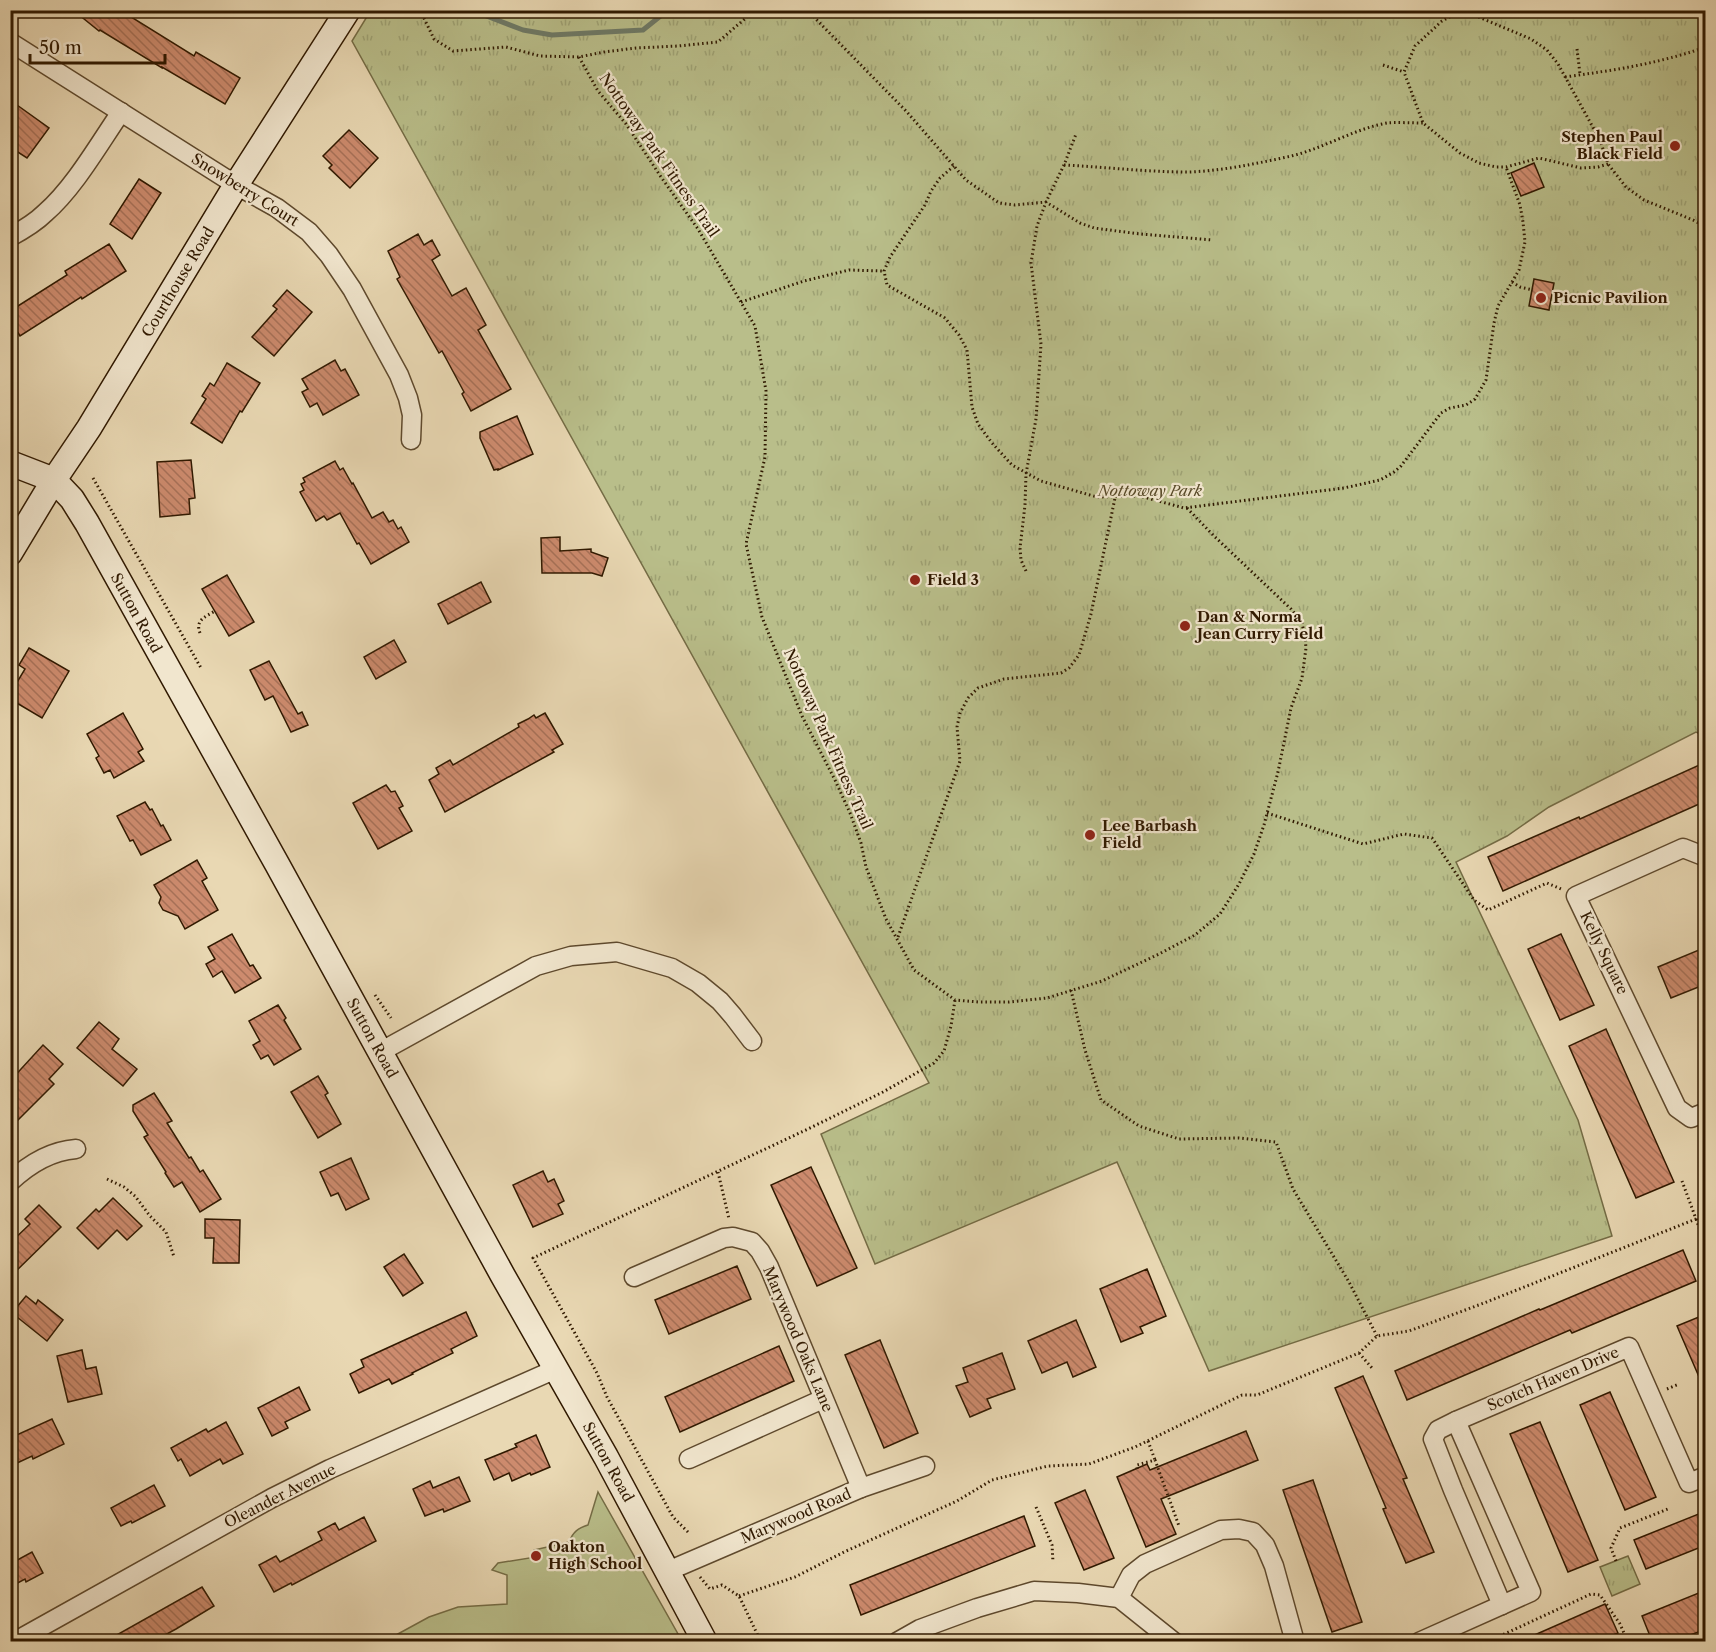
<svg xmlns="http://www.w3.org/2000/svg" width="1716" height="1652" viewBox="0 0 1716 1652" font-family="'Libre Caslon Text',serif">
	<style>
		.grass { fill: #b9be8a; stroke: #746c45; stroke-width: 1.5 }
		.park { fill: url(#park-tufts); stroke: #746c45; stroke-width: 1.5 }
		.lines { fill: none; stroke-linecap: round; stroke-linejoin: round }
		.stream { stroke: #6e7a67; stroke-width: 5 }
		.building { fill: url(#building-back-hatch); stroke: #301900; stroke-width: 1.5 }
		.street-casing { stroke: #5e492d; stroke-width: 21 }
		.secondary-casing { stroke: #301900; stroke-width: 27 }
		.path { stroke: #301900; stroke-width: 3; stroke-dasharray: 1.5 3; stroke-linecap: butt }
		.street { stroke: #f1e6ce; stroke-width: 18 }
		.secondary { stroke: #f1e6ce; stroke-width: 24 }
		.poi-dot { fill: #8f2418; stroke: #f1e6ce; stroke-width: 2 }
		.labels { text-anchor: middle; stroke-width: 4.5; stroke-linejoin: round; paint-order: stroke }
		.poi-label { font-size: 15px; font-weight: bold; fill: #301900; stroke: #f1e6ce; text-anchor: start }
		.street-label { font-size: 15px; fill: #301900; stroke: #f1e6ce }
		.park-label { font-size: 15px; font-style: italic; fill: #594b29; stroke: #f1e6ce }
	</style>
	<defs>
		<pattern id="park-tufts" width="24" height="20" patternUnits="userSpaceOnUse" patternTransform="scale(1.5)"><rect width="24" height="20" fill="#b9be8a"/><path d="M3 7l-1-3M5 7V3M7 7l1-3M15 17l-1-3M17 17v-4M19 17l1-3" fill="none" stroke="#9fa375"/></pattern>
		<pattern id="building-back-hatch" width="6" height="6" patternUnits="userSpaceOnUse" patternTransform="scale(1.5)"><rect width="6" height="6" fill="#cd8b6e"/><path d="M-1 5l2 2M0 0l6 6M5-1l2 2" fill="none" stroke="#a77158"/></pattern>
	</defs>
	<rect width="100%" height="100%" fill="#e9d8b3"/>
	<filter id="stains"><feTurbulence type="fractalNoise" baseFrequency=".00333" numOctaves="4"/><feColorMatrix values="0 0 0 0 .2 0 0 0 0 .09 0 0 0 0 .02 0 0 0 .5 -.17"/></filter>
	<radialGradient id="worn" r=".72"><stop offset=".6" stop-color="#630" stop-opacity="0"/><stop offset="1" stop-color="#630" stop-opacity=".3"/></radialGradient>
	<path class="grass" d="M598,1492L682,1641H385L429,1617L458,1607L507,1604V1575L492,1570L498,1563L536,1557L534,1550L569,1542C573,1532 578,1528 588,1525Z"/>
	<g class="park">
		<path d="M371,10L1705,11V736L1696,732L1549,807L1507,836L1456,862L1578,1120L1612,1236L1209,1371L1117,1162L875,1264L821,1134L929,1083L352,41Z"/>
		<path d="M1628,1556L1640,1584L1612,1596L1600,1567Z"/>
	</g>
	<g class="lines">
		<path class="stream" d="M471,10L523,30L552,35L643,30L668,10"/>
	</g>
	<g class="building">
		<path d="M73,10H120L194,56L196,52L240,78L225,104L162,67V68L100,30L99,31Z"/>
		<path d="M10,100L49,128L27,158L10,147Z"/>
		<path d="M349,130L378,158L350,188L329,168L332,165L323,156Z"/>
		<path d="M1534,163L1544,187L1521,196L1511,173Z"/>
		<path d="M139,179L161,193L132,239L110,224Z"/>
		<path d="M418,234L424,245L432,240L440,255L432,260L452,296L466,288L486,325L478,330L511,389L471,411L462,394L464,392L442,351L439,353L397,279L400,277L388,251Z"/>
		<path d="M109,244L126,271L82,299L81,297L20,336L10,320V311L67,275L65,271Z"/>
		<path d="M1534,279L1554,283L1549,310L1529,306Z"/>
		<path d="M287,290L312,312L274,356L252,337L277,309L273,306Z"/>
		<path d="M335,360L341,371L345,369L359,395L323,415L317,403L310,407L302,392L308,389L302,379Z"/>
		<path d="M227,363L260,383L242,412L240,411L222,443L191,423L206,399L202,396L210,383L214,386Z"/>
		<path d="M517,416L533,454L498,470V469L494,470L480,438V432Z"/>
		<path d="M191,460L195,498L189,499L190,514L160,517L157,462Z"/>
		<path d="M335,461L340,470L343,468L352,484L353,483L372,518L383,512L389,522L393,520L398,529L401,527L409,542L371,564L359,543L357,544L340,513L327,520L324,516L316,521L300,492L304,490L301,484L305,482L303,478Z"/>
		<path d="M560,537V551L591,549V552L608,558L602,576L592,573H542L541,538Z"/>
		<path d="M227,575L254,622L229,636L202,589Z"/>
		<path d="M481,582L491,602L448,624L438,604Z"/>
		<path d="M394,640L406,662L376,679L364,657Z"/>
		<path d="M29,648L69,671L42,718L10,699V694L25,669L19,665Z"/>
		<path d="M269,661L298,714L302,712L308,725L291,732L273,696L265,700L250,670Z"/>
		<path d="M123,713L143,749L138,752L144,761L114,778L110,770L104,773L96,758L99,756L87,734Z"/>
		<path d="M545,713L563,744L552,750L554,752L445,812L429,780L439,774L436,768L450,760L453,765L519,727L518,724L528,719L534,715L536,718Z"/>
		<path d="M1706,762V801L1503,891L1488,857L1579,817L1580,819Z"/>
		<path d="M386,785L391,792L395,791L403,806L399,808L412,831L378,849L353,803Z"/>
		<path d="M145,802L150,810L152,809L161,826L163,825L171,840L141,855L133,840L130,841L117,816Z"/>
		<path d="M197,860L207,878L202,881L218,910L185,929L178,916L163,910L159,903L161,897L154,885Z"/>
		<path d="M232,934L250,966L253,965L261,978L235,993L222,971L213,977L206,964L215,959L208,947Z"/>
		<path d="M1561,934L1594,1005L1560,1020L1528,949Z"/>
		<path d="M1706,947V984L1671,998L1658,967Z"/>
		<path d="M278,1005L286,1018L284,1020L301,1049L274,1065L268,1055L261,1059L253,1045L260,1041L249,1021Z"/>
		<path d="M99,1022L119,1039L112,1049L137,1069L123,1086L77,1048Z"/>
		<path d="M1606,1029L1674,1182L1636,1198L1569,1046Z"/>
		<path d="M43,1045L63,1064L49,1079L54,1084L10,1128V1081Z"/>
		<path d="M318,1076L328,1093L325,1095L341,1124L318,1138L291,1092Z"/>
		<path d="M154,1093L172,1121L167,1123L189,1158L191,1157L200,1172L203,1170L221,1199L200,1212L182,1182L174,1187L165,1173L166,1172L144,1137L148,1135L133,1111V1105Z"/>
		<path d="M351,1158L369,1199L346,1210L338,1193L331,1196L320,1172Z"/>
		<path d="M811,1167L857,1268L817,1286L771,1185Z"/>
		<path d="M543,1171L548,1182L554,1179L564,1201L558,1204L563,1214L533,1227L513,1185Z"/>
		<path d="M113,1198L142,1226L127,1240L117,1230L98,1249L77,1228L96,1209L99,1212Z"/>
		<path d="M39,1205L61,1227L10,1277V1243L30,1224L25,1219Z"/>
		<path d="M205,1219L240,1220L239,1263H213L214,1238H205Z"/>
		<path d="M1683,1250L1696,1281L1572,1333L1570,1330L1407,1400L1395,1371L1539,1309L1540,1310Z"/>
		<path d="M404,1254L423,1283L403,1296L384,1267Z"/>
		<path d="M737,1266L751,1299L669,1334L655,1300Z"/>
		<path d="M1147,1269L1166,1316L1140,1327L1143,1333L1121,1342L1100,1289Z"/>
		<path d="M26,1296L36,1304L38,1300L63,1320L47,1341L12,1313Z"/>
		<path d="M466,1312L477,1336L451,1349L453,1353L412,1373L413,1374L392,1384L389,1379L359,1393L350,1374L364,1367L361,1360Z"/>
		<path d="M1706,1314V1393L1677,1326Z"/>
		<path d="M1076,1320L1096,1367L1073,1377L1067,1362L1042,1373L1028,1341Z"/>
		<path d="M880,1340L918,1433L884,1448L845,1355Z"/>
		<path d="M779,1346L794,1381L680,1432L665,1397Z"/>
		<path d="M82,1350L86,1369L96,1367L102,1394L68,1402L57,1356Z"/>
		<path d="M1002,1353L1015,1389L987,1399L991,1408L970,1417L956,1386L968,1382L963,1368Z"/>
		<path d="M1363,1376L1407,1478L1403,1479L1434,1552L1406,1563L1383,1509L1386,1508L1335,1388Z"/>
		<path d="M299,1387L310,1410L285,1422L288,1428L272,1436L258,1408Z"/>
		<path d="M1610,1392L1656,1497L1625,1510L1580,1405Z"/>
		<path d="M52,1419L64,1444L33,1459L32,1456L15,1464L10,1455V1438Z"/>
		<path d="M226,1422L243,1454L223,1464L220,1459L190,1476L181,1459L178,1461L171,1448L206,1429L208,1432Z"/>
		<path d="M1540,1422L1598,1560L1568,1572L1510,1434Z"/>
		<path d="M1246,1431L1258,1460L1161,1499L1176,1534L1146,1547L1117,1477L1147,1464L1150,1470Z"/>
		<path d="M536,1435L550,1467L531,1475L530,1473L512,1481L509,1473L494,1480L485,1460L517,1447L515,1444Z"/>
		<path d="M459,1477L470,1501L444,1512L443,1509L425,1516L413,1489L430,1481L433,1488Z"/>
		<path d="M1313,1480L1362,1622L1332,1632L1283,1490Z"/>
		<path d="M154,1485L165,1506L132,1523L131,1521L121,1526L111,1508Z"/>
		<path d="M1085,1490L1114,1558L1084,1570L1055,1503Z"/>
		<path d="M1706,1511V1545L1646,1569L1634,1540Z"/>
		<path d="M1024,1516L1035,1546L861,1615L850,1585Z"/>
		<path d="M364,1517L376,1541L292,1585L291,1583L274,1592L259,1565L276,1556L280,1562L322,1540L318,1532L335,1523L339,1530Z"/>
		<path d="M32,1552L43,1573L26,1582L25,1579L10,1587V1564Z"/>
		<path d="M202,1587L214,1606L176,1629L154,1641H106Z"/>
		<path d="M1706,1590V1629L1675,1641H1652L1642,1616Z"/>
		<path d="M1605,1604L1618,1633L1599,1641H1521Z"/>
	</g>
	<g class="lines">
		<defs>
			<g id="street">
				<path d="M10,42L236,185L277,208L309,232L329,255L352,289L399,375L408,398L412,415L411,440"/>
				<path d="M10,237C23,230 35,223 45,213C74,188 99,144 121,112"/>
				<path d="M1706,857L1683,848L1576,896L1677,1108L1691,1118L1706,1112"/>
				<path d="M380,1052L536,966L571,956L617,952L672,968L698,983L720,1001L733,1016L752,1041"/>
				<path d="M10,1182C29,1164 50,1151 76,1149"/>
				<path d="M634,1277L724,1238L733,1237L752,1242L760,1251L769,1267L861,1488"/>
				<path d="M1456,1421L1438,1430L1433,1439L1453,1490L1502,1605"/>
				<path d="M689,1459L823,1399"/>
				<path d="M668,1571L861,1488L925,1466"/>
				<path d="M1119,1598L1131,1575L1145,1564L1221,1530L1239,1529L1253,1532L1265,1545L1274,1566L1295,1642"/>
				<path d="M14,1642L272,1498L330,1469L556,1369"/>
				<path d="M897,1642L920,1629L977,1608L1034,1591L1078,1593L1119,1598L1174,1642"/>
				<path d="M1419,1642L1531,1592L1456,1421L1629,1347L1689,1483L1706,1476"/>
			</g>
			<g id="secondary">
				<path d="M10,463L54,480L72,499L87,523L277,864L503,1276L606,1457L705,1642"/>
				<path d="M10,553L54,480L89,428L236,185L348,10"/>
			</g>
		</defs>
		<use href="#street" class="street-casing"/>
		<use href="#secondary" class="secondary-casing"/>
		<g class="path">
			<path d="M420,10L434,39L453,51L506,47L540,56L579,57L604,52L636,48L678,46L718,42L755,10"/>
			<path d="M807,10L907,112L966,180L999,203L1015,205L1046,202L1080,223L1094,228L1140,234L1212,240"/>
			<path d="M1577,49L1580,74"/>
			<path d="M579,57L598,91L626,124L661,177L698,229L755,326L766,391L765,457L746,544L762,617L802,716L835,780L850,813L861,843L866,867L886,919L914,970L955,1000L978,1002H1009L1047,998L1102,981L1159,954L1195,935L1220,914L1239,884L1254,854L1264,825L1278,772L1291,708L1302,678L1306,648L1305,637L1302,623L1291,609L1214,536L1186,507"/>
			<path d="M1383,65L1404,72"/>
			<path d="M1565,77C1615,70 1657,64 1706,47"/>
			<path d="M1608,164L1598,167L1581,168L1539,158L1506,167H1496L1479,163L1460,153L1423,123L1404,72L1415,46L1442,21L1455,14L1469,13L1531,39L1547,50L1558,64L1600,140L1608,164L1626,187L1644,200L1693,220L1706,227"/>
			<path d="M1064,165C1105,167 1146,172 1188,172C1221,171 1254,164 1287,157C1321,150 1353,129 1387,123C1398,122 1411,123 1423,123"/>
			<path d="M954,166L940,178L931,191L925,205L890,257L884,271L887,285L945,318L959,335L967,350L972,407L978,424L992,443L1012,465L1041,481L1097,497L1140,496L1184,508L1344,488L1380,480L1394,472L1401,466L1441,413L1450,408L1466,405L1475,399L1486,380L1494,323L1498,306L1519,270L1525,242L1523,222L1520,205L1506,167"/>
			<path d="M1512,282L1520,287L1533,290"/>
			<path d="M741,302L804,281L849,270L884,271"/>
			<path d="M93,478L201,668"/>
			<path d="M1026,571L1021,560L1020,548L1025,505L1026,474L1036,419L1041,344L1031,263L1037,226L1046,202L1064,165L1076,134"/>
			<path d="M200,633C195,620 205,617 215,611"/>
			<path d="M1267,813L1363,844L1404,834L1432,838L1474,900L1488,910L1547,883L1561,889"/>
			<path d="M898,937L960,761L957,727L960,713L968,698L978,688L1004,679L1061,673L1069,668L1079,655L1091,614L1115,498"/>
			<path d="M1071,990L1085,1050L1101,1100L1139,1126L1179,1139L1239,1138L1276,1142L1293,1189L1349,1282L1377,1336"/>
			<path d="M375,995L391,1018"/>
			<path d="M718,1172L729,1219"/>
			<path d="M107,1179L124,1187L135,1196L150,1216L166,1232L174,1257"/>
			<path d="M1696,1219L1706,1246"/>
			<path d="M1359,1353L1372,1368"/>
			<path d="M1667,1389L1679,1384"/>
			<path d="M1148,1441L1155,1460"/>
			<path d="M1137,1469V1465L1155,1460L1179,1526"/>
			<path d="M1036,1507L1052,1545L1053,1562"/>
			<path d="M688,1532L673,1517L607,1397L597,1373L533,1258L808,1129L883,1092L934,1063L944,1051L951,1026L955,1000"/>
			<path d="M1616,1561L1611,1548L1620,1528L1668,1509"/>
			<path d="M700,1577L710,1589L722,1585L739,1596L761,1642"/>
			<path d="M739,1596L795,1577L844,1552L957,1501L992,1480L1048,1466L1089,1464L1135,1447L1242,1395H1257L1359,1353L1377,1336L1409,1331L1484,1303L1696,1219L1682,1181"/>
			<path d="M1487,1642L1591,1594L1600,1595L1620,1624L1628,1642"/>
		</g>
		<use href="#street" class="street"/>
		<use href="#secondary" class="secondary"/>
	</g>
	<g class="poi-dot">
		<circle cx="1675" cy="146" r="6"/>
		<circle cx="1541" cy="298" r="6"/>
		<circle cx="915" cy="580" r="6"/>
		<circle cx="1185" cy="626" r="6"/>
		<circle cx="1090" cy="835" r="6"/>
		<circle cx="536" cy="1556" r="6"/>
	</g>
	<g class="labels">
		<g class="poi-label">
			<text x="1663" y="142" text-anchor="end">Stephen Paul<tspan x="1663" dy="17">Black Field</tspan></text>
			<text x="1553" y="303">Picnic Pavilion</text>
			<text x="927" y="585">Field 3</text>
			<text x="1197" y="622">Dan &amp; Norma<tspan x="1197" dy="17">Jean Curry Field</tspan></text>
			<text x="1102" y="831">Lee Barbash<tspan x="1102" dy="17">Field</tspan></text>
			<text x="548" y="1552">Oakton<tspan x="548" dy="17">High School</tspan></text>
		</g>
		<g class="street-label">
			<text transform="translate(659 155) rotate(55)" y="5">Nottoway Park Fitness Trail</text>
			<text transform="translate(245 190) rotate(32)" y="5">Snowberry Court</text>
			<text transform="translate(178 282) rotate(-59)" y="5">Courthouse Road</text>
			<text transform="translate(136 613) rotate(61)" y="5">Sutton Road</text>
			<text transform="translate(828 739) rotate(66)" y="5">Nottoway Park Fitness Trail</text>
			<text transform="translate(1604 953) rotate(64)" y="5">Kelly Square</text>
			<text transform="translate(372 1038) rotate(61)" y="5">Sutton Road</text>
			<text transform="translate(798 1339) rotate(67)" y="5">Marywood Oaks Lane</text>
			<text transform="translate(1553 1379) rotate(-23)" y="5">Scotch Haven Drive</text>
			<text transform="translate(608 1462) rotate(61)" y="5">Sutton Road</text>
			<text transform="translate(280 1496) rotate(-27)" y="5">Oleander Avenue</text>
			<text transform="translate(796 1516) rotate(-23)" y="5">Marywood Road</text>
		</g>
		<g class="park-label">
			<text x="1150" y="496">Nottoway Park</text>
		</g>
	</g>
	<rect width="1716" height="1652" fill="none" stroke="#e9d8b3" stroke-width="36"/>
	<rect x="12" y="12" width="1692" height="1628" fill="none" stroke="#301900" stroke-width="3"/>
	<rect x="18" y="18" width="1680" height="1616" fill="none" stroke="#301900" stroke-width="1.5"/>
	<path d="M30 54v9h135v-9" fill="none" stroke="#301900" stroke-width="3"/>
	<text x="39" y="54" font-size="18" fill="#301900" stroke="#f1e6ce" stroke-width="4.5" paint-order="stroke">50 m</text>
	<rect width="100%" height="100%" filter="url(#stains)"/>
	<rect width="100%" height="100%" fill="url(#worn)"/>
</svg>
